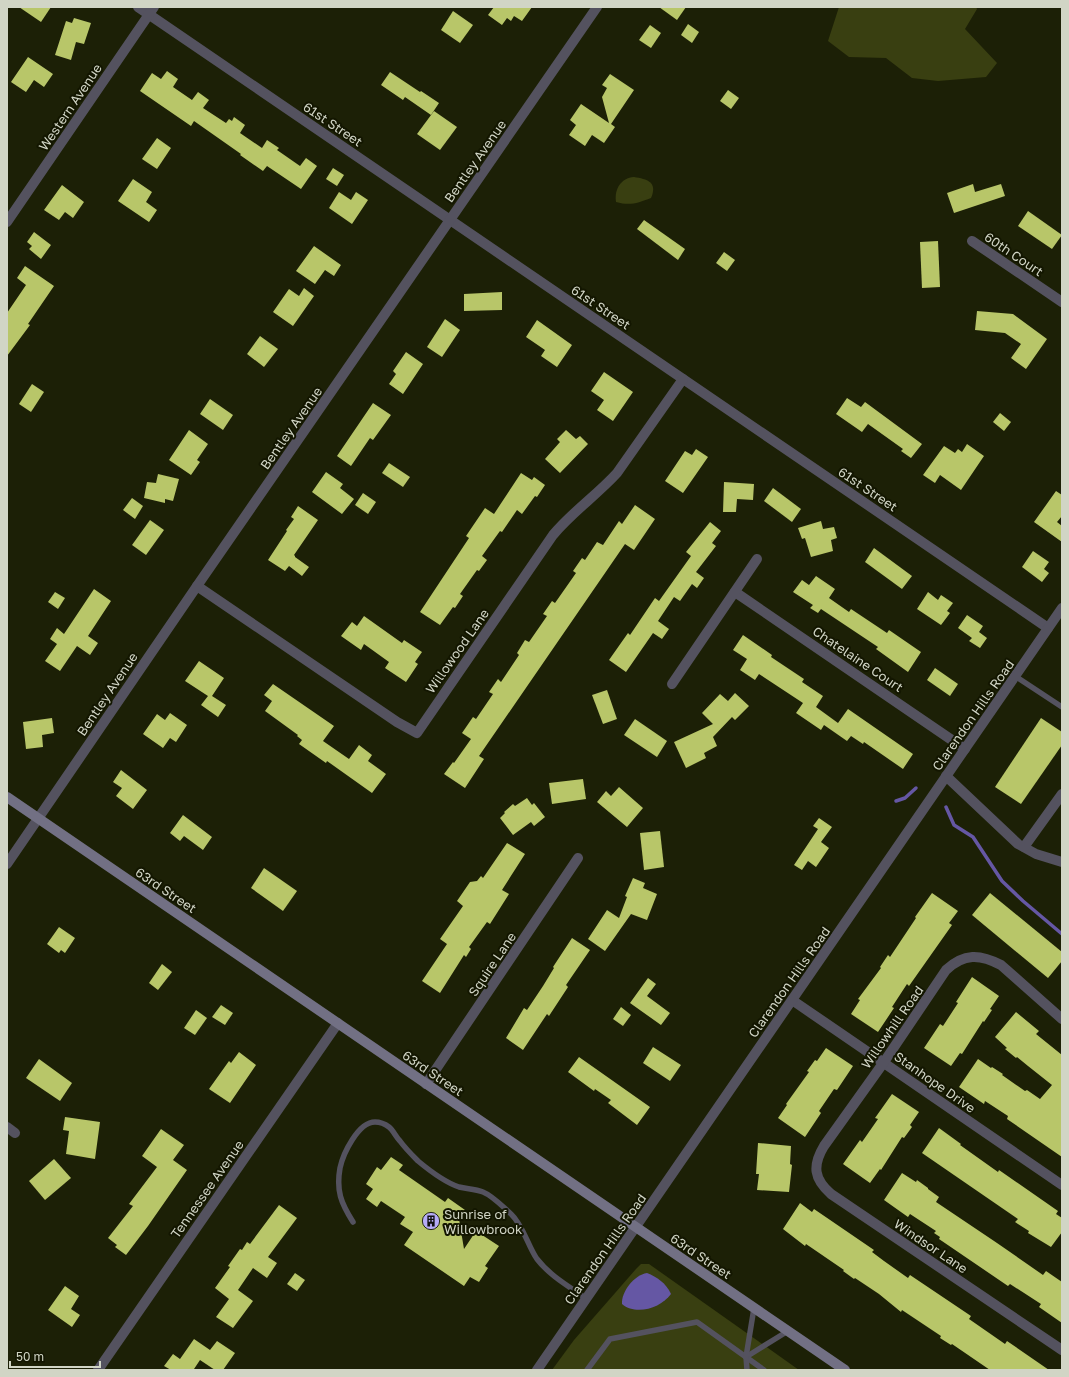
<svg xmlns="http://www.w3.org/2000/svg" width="1069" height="1377" viewBox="0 0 1069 1377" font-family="'Golos Text',sans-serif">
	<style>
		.green { fill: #393f11 }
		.water { fill: #6557a4 }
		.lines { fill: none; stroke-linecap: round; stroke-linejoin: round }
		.stream { stroke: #6557a4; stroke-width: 3.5 }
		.building { fill: #b8c669 }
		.service { stroke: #54525f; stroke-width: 5.5 }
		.minor { stroke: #54525f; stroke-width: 10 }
		.tertiary { stroke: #54525f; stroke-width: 10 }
		.secondary { stroke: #727084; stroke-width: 10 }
		.labels { text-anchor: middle; stroke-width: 4; stroke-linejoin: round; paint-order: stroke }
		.street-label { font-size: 13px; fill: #d1d5c5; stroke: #131600 }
		.poi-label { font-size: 13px; fill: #d1d5c5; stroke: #131600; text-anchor: start }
	</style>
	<rect width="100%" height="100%" fill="#1c2006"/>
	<g class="green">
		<path d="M839,7H976L977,9L965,29L997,63L986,77L938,81L912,78L886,58L849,57L828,41Z"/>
		<path d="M634,177C647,179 658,182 651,198C638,203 630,206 616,202C614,189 621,178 634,177Z"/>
		<path d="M641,1264H649L799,1370H552L574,1340L636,1269Z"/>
	</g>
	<path class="water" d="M647,1273C657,1277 666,1283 671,1294C661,1308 636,1316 622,1304C621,1292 634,1275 647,1273Z"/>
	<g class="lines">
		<g class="stream">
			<path d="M896,801L905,798L916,788"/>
			<path d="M946,807L954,825L973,837L1002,881L1023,901L1062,934"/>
		</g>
	</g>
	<g class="building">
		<path d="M19,7H51L41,22Z"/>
		<path d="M494,7H532L522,21L514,16L511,21L507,18L502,25L488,15Z"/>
		<path d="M659,7H686L677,20Z"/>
		<path d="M453,11L473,25L460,43L441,30Z"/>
		<path d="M74,18L91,23L84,44L76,42L71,60L55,55L66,21L72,23Z"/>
		<path d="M688,24L699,32L692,43L681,35Z"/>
		<path d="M650,25L661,33L651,48L639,40Z"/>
		<path d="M28,57L53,74L44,87L34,80L26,92L11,82Z"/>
		<path d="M167,71L178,79L173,87L192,100L198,92L209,100L203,108L226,123L229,119L232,121L234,117L245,125L240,133L262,148L267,140L279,148L277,150L300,166L306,158L317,166L301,189L267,166L263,171L240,155L241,154L194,121L191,126L140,91L152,73L161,79Z"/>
		<path d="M390,72L420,92L421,91L439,103L431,115L405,97L403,100L381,85Z"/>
		<path d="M610,74L634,90L611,124L615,127L604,143L592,135L585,146L569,135L576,125L570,120L581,104L609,123L602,97L607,88L602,85Z"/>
		<path d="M728,90L739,98L731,109L720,101Z"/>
		<path d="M434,111L457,127L440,150L417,134Z"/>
		<path d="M157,138L171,148L157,169L142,159Z"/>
		<path d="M333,168L344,175L337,186L326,179Z"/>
		<path d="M133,179L152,192L146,202L157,210L149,222L118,201Z"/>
		<path d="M973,184L975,192L1001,184L1005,196L954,213L947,193Z"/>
		<path d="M62,185L84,202L73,218L65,212L59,220L44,210Z"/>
		<path d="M339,192L351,200L356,192L368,200L352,224L329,208Z"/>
		<path d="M1028,211L1062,235L1052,249L1018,226Z"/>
		<path d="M644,220L685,249L678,260L637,229Z"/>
		<path d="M34,232L51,245L41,259L29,249L32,246L27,242Z"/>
		<path d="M938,241L940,287L922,288L920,242Z"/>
		<path d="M314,246L341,265L334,276L325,270L315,284L296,271Z"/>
		<path d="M724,252L735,260L727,271L716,263Z"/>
		<path d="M25,266L54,286L28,324L30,325L7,356V313L26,285L17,278Z"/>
		<path d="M304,288L314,296L293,326L273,312L289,289L299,296Z"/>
		<path d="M502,292V310L464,311V294Z"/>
		<path d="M977,311L1013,314L1047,339L1026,369L1011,358L1021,344L1005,333L975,330Z"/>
		<path d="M445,319L460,330L442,357L427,347Z"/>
		<path d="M537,320L572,345L557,367L541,356L545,350L526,337Z"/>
		<path d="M260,336L278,349L264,367L247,354Z"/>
		<path d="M406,352L423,364L403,394L389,384L396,374L393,371Z"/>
		<path d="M604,372L633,392L613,421L597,410L604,400L591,391Z"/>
		<path d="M32,384L44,392L31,412L19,404Z"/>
		<path d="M847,398L861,407L865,402L922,444L911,458L901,451L903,449L868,424L862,432L836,414Z"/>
		<path d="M210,399L233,415L223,430L200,414Z"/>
		<path d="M373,403L391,415L373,440L370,438L351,466L337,456Z"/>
		<path d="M1000,413L1011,422L1004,431L993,422Z"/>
		<path d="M189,430L208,444L197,460L200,462L191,475L169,460Z"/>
		<path d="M566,430L576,439L580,436L588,444L560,473L545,459L560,442L557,439Z"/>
		<path d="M967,444L984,456L961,490L940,475L935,483L923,475L944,446L955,453L958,449L962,452Z"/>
		<path d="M696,449L708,457L683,493L665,481L685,451L692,455Z"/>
		<path d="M389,463L410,477L403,487L382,473Z"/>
		<path d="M326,472L343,484L340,488L354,499L342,514L312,492Z"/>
		<path d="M521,473L532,480L534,477L545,485L537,497L535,496L522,514L517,510L502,532L500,531L482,556L487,560L479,571L477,570L460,594L463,596L455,608L453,607L440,625L420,612L469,538L466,536L485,508L494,514Z"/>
		<path d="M158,474L179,479L173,501L165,499V503L144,498L147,482L156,483Z"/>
		<path d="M724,482L754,484L753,500L737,499L736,512H723Z"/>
		<path d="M773,488L801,509L792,522L764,501Z"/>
		<path d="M1056,491L1062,495V516L1057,522L1062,526V542L1034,522Z"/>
		<path d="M363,493L376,502L368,514L355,505Z"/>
		<path d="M132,498L143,506L135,519L123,510Z"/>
		<path d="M635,505L655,519L634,550L625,544L479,756L484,759L465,788L444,774L453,762L454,763L471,739L462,733L473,717L476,719L493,694L489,692L498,679L501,682L519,655L517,653L525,640L529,642L547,616L543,614L552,601L555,603L576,573L573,571L582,558L585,560L597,542L603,545L619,521L622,524Z"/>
		<path d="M298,506L318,520L294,555L295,556V557L309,567L302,576L289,566L285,571L268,560L287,531L286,530L294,519L291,517Z"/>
		<path d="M150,520L164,530L146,555L132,545Z"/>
		<path d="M821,521L823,529L834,527L837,538L831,540L833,551L811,557L805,538L802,539L798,528Z"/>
		<path d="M710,522L721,531L712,543L716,546L696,572L704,578L697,588L692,584L680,601L674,597L658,621L669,629L662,639L653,633L626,672L609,660L628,633L630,635L655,598L659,601L691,556L686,552Z"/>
		<path d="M874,548L912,576L902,589L865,562Z"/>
		<path d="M1033,551L1049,562L1044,569L1049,573L1042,582L1022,567Z"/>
		<path d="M816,576L835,589L829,598L849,612L851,609L887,633L889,630L921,652L908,672L876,649L878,647L821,609L818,613L810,608L813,605L793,592L802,580L809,585Z"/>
		<path d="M94,589L111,601L88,636L98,643L90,655L77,646L60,671L45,661L57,644L50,639L57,628L64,634Z"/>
		<path d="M55,592L65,598L58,609L48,602Z"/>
		<path d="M928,592L938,600L941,595L953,603L947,611L950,613L941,625L917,609Z"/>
		<path d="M967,615L983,626L979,632L987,638L980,648L969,641L972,638L958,628Z"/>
		<path d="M364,616L402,643L404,640L422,652L415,662L418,664L406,682L385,668L389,662L364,644L361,650L341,636L352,622L357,626Z"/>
		<path d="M743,635L772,655L771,657L804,679L802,682L823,696L816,707L838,723L848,709L913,754L903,769L864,742L863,744L851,736L847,741L824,725L821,730L796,713L803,703L759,674L755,680L740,670L747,659L733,650Z"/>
		<path d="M199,661L224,678L212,696L226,705L218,717L201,705L208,696L185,681Z"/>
		<path d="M935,668L958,684L950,696L927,680Z"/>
		<path d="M273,684L334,726L323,741L349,759L359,745L372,755L368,761L386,774L372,793L327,761L326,763L299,744L302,740L297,736L298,735L265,711L272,701L264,695Z"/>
		<path d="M607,690L617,719L603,724L592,695Z"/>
		<path d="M735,693L749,706L735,720L732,717L713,737L717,746L704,753L706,758L686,768L674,742L713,724L702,713L720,694L728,701Z"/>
		<path d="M170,713L187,725L176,742L170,738L163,748L143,734L157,714L165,720Z"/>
		<path d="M52,718L54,733L42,735L43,747L26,749L23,722Z"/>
		<path d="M1041,718L1062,732V745L1021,804L995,787Z"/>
		<path d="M635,719L667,741L657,757L624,735Z"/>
		<path d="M121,770L147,790L133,809L116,796L122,788L113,782Z"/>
		<path d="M583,779L586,799L552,804L549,783Z"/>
		<path d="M619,787L643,808L627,827L597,802L606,791L611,796Z"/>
		<path d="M527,798L532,805L534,803L545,817L534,826L531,822L513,835L500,818L505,813L504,812L513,804L515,806Z"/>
		<path d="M183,815L212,837L203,850L184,836L180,841L170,833Z"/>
		<path d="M819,818L832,827L821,842L829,848L816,867L808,861L802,870L794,865L818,829L813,826Z"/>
		<path d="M660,831L664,867L644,870L640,833Z"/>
		<path d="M507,843L525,854L502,890L509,894L490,924L487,922L469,947L471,949L466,957L464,955L440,993L422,981L447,944L440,939L463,906L457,901L470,882L477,881L481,876L483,878Z"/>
		<path d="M264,868L297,891L283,911L251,888Z"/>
		<path d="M633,878L645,883L643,888L657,894L647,920L631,914L605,951L588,939L607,910L619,918L627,897L625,896Z"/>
		<path d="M932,893L958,911L949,923L952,925L909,986L907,984L892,1007L894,1008L878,1032L851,1014L860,1000L858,999L881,968L880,967L888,955L890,957L916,918L915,917Z"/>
		<path d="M990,893L1062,952V961L1048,978L972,915Z"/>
		<path d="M59,927L75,938L65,953L61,950L59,953L47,944Z"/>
		<path d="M572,938L590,950L566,985L568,987L549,1016L547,1014L523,1050L506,1038L524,1008L527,1010L543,986L554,968L553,967Z"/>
		<path d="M162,964L172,972L158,990L149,983Z"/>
		<path d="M972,977L999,996L990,1009L992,1010L984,1022L983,1021L962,1054L960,1053L951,1066L924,1048L940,1024L943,1026L958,1003L956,1002Z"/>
		<path d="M648,978L656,984L647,996L670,1013L661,1025L630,1003Z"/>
		<path d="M221,1005L233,1013L225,1025L212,1017Z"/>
		<path d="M621,1007L631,1015L623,1026L613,1019Z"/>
		<path d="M196,1010L207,1018L195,1035L184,1028Z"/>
		<path d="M1016,1012L1039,1031L1036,1034L1062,1055V1157L1007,1119L1008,1116L985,1101L984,1104L959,1087L978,1059L991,1068L992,1067L1003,1074L1002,1075L1025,1091L1027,1090L1040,1099L1052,1085L1028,1066L1017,1057L1016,1058L1005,1049L1007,1048L995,1037Z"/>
		<path d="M653,1047L681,1065L670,1081L643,1063Z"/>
		<path d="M826,1048L853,1066L837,1090L834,1089L819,1111L821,1113L805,1137L778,1118L787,1105L786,1104L809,1072L807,1071L815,1060L817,1061Z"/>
		<path d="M239,1052L256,1065L230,1103L209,1089L229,1061L231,1063Z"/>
		<path d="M579,1057L650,1107L637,1125L608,1103L611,1100L595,1089L594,1091L568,1072Z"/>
		<path d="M39,1059L72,1083L60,1101L26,1078Z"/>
		<path d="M892,1094L919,1112L910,1125L912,1127L904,1138L902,1137L881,1170L880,1169L870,1183L843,1164L860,1140L862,1142L878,1119L875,1118Z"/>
		<path d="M65,1117L100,1122L95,1159L66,1154L69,1131L63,1130Z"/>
		<path d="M939,1128L961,1144L960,1145L998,1172L999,1170L1058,1211L1056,1214L1062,1218V1232L1051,1247L1028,1233L1029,1231L1015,1222L1018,1219L922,1153Z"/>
		<path d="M161,1129L184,1145L173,1160L187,1170L148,1226L126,1255L115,1247L117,1245L108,1238L133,1206L129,1204L157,1167L142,1156Z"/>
		<path d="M758,1143L791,1146L790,1164L792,1165L789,1192L757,1190L759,1174H756Z"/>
		<path d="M391,1157L403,1165L399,1170L445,1202L448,1198L465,1210L459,1219L464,1249L476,1231L499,1246L485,1266L488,1268L479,1282L470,1277L464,1286L404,1245L413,1232L400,1224L405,1217L381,1201L377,1207L366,1199L373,1189L366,1184L377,1167L381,1170Z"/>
		<path d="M54,1159L71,1178L45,1200L29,1181Z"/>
		<path d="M902,1173L916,1182L917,1180L928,1188V1189L939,1197L936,1202L997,1243L1043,1275L1046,1271L1062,1282V1323L1039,1307L1041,1304L1010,1284L1008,1286L939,1239L940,1237L934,1233L936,1231L910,1214L908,1217L884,1200Z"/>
		<path d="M800,1203L812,1212L814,1209L874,1250L872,1252L884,1261L908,1278L910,1275L971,1316L969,1319L1005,1344L1007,1341L1049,1370H990L952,1344L951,1345L940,1338L941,1336L902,1310L901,1312L879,1294L855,1278L854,1279L843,1271L844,1270L806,1244L805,1246L783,1229Z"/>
		<path d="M279,1205L297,1218L268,1257L277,1263L267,1278L253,1268L238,1290L253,1301L233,1328L216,1317L229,1299L215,1288L230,1267L228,1266L240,1249L242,1250L247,1242L250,1244Z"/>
		<path d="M295,1273L305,1280L297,1291L287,1284Z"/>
		<path d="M65,1286L79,1296L71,1309L80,1315L72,1327L48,1310Z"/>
		<path d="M194,1339L210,1350L217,1341L235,1353L223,1370H215L200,1360L194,1369L195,1370H171L164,1366L173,1354L180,1359Z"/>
	</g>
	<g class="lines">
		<g class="service">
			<path d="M1015,676L1062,707"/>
			<path d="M353,1222C341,1203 336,1191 340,1168C343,1154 358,1122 375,1122C379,1122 385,1124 389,1127C393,1130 396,1137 400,1141C405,1148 412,1155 418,1161C430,1171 444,1182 459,1187C467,1189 475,1189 483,1192C493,1196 503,1207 511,1214C523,1225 528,1246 537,1259C550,1276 570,1287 587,1299"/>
			<path d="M746,1357L788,1331"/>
			<path d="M587,1370L610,1339L697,1322L764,1370"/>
			<path d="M747,1370L746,1357L754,1308"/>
		</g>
		<g class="minor">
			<path d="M138,7L1048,628"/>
			<path d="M7,222L154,7"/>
			<path d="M972,241L1062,302"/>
			<path d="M197,586L397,722L417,733L553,535C572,512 597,495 617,473L683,379"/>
			<path d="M735,592L965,749"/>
			<path d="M672,684L757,559"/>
			<path d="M946,776L1018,844L1036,854L1062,862"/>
			<path d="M1024,847L1062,794"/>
			<path d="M7,864L197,586L597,7"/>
			<path d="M792,1000L1062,1185"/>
			<path d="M1062,1019L1001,965C980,954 964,953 946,970L884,1062L824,1146C812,1166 814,1179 831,1194L1062,1350"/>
			<path d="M426,1084L578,858"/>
			<path d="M7,1127L15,1133"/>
			<path d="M98,1370L338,1023"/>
		</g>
		<path class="tertiary" d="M537,1370L1062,608"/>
		<path class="secondary" d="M7,797L845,1370"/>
	</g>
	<defs>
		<symbol id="building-disc" viewBox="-11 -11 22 22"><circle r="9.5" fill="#b6acf8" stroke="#131600"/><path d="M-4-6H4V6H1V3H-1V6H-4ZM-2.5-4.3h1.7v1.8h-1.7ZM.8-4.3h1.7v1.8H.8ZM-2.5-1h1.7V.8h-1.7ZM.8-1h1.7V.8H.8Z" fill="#111"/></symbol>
	</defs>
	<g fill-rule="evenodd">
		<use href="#building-disc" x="421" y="1211" width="20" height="20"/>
	</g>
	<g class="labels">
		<g class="street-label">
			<text transform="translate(70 107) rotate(-56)" y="5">Western Avenue</text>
			<text transform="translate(333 124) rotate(34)" y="5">61st Street</text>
			<text transform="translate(475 161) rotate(-55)" y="5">Bentley Avenue</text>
			<text transform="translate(1014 254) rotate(34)" y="5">60th Court</text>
			<text transform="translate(601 307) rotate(34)" y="5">61st Street</text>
			<text transform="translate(291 428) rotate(-55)" y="5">Bentley Avenue</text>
			<text transform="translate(868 489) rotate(34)" y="5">61st Street</text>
			<text transform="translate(457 651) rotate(-55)" y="5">Willowood Lane</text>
			<text transform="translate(858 659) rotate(34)" y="5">Chatelaine Court</text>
			<text transform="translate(107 694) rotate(-56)" y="5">Bentley Avenue</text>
			<text transform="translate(973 715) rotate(-55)" y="5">Clarendon Hills Road</text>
			<text transform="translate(166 890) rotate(34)" y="5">63rd Street</text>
			<text transform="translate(492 964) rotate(-56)" y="5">Squire Lane</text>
			<text transform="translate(789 982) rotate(-55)" y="5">Clarendon Hills Road</text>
			<text transform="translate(892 1027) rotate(-55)" y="5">Willowhill Road</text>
			<text transform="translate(433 1073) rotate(34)" y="5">63rd Street</text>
			<text transform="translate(935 1082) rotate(35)" y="5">Stanhope Drive</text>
			<text transform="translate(207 1189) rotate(-55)" y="5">Tennessee Avenue</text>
			<text transform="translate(931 1246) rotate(34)" y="5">Windsor Lane</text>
			<text transform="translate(605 1249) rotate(-55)" y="5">Clarendon Hills Road</text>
			<text transform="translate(701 1256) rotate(34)" y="5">63rd Street</text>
		</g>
		<g class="poi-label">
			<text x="444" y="1219">Sunrise of<tspan x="444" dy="15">Willowbrook</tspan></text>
		</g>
	</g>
	<rect width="1069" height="1377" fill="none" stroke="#d1d5c5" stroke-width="16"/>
	<path d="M10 1361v6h90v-6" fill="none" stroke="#d1d5c5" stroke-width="2"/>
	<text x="16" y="1361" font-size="12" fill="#d1d5c5" stroke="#131600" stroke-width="3" paint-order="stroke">50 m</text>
</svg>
